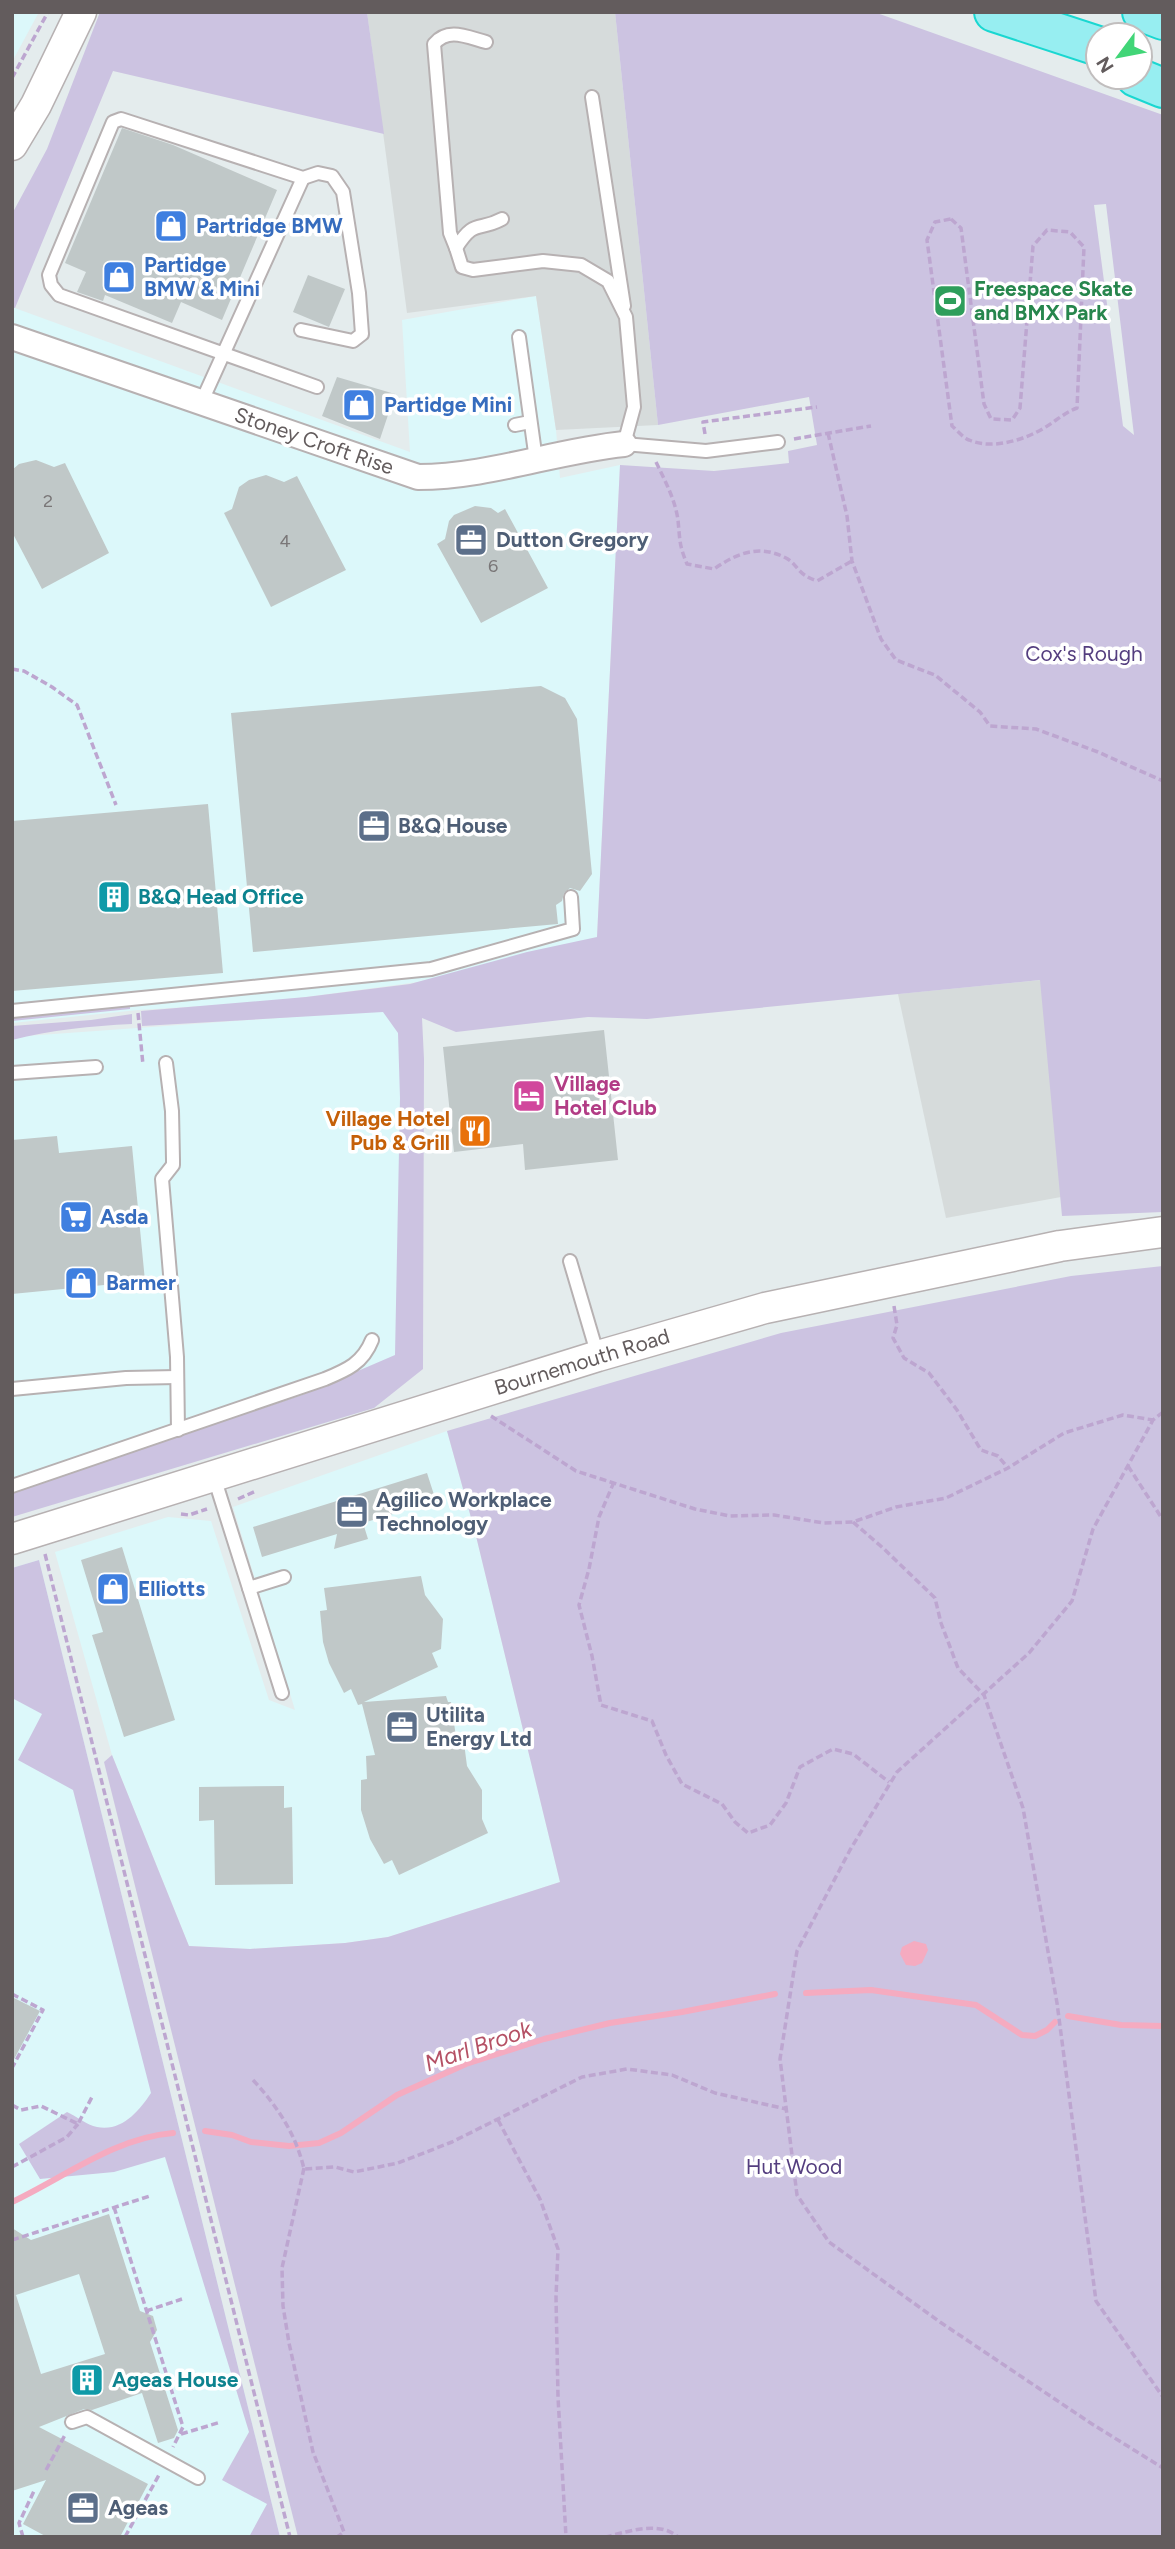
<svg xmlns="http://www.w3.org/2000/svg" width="1175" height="2549" viewBox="0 0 1175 2549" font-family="Figtree,sans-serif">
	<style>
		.commercial { fill: #dcf8fa }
		.industrial { fill: #d6dbdb }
		.green { fill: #ccc3e1; fill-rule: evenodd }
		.water { fill: #f5abc0 }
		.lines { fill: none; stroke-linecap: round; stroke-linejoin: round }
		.stream { stroke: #f5abc0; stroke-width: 6 }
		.building { fill: #c0c8c8; fill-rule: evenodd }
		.service-casing { stroke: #b7b1b2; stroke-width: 16 }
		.minor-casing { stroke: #b7b1b2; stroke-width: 28 }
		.tertiary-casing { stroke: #b7b1b2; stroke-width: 33 }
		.motorway-casing { stroke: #1ad7d1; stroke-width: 42 }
		.path { stroke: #bda6d0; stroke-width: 3.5; stroke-dasharray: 7 3.5; stroke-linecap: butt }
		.service { stroke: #fff; stroke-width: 12 }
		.minor { stroke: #fff; stroke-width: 24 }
		.tertiary { stroke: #fff; stroke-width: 30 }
		.motorway { stroke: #97eef1; stroke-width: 38 }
		.labels { text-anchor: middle; stroke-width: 7; stroke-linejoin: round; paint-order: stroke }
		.number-label { font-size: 18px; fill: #7a7778 }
		.shop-label { font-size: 21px; font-weight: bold; fill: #366cbe; stroke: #fff; text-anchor: start }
		.leisure-label { font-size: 21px; font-weight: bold; fill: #27864d; stroke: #fff; text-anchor: start }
		.street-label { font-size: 21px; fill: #635c5d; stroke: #fff }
		.service-label { font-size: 21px; font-weight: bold; fill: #4e5e75; stroke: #fff; text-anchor: start }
		.park-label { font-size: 21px; fill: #543e7f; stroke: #fff }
		.culture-label { font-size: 21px; font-weight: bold; fill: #0d838f; stroke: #fff; text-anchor: start }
		.hotel-label { font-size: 21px; font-weight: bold; fill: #b23c85; stroke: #fff; text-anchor: start }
		.food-label { font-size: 21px; font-weight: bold; fill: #c56008; stroke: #fff; text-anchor: end }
		.water-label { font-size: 23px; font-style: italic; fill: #b55165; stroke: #fff }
	</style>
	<rect width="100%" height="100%" fill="#e4eced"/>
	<g class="commercial">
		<path d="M12,12H39L12,62Z"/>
		<path d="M536,296L556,430L560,478L620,465L597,938L418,982L269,1002L138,1010L12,1023V307L410,452L402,320Z"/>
		<path d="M417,1008L398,1375L12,1499V1037Z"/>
		<path d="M447,1431L475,1532L560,1882L388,1937L345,1943L250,1949L189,1946L112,1755L55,1552L168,1517L211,1521L269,1700L295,1710L233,1507Z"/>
		<path d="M39,1560L280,2537H12V1568Z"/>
	</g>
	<g class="industrial">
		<path d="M367,12H615L658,425L556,430L536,296L407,313Z"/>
		<path d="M1041,980L1061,1197L946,1218L898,994Z"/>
	</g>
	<g class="green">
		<path d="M100,12H367L384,134L113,71L15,308L12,307V214L47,149Z"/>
		<path d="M615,12H874L1163,115V1212L1062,1216L1040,980L647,1019L588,1017L456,1032L422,1018L424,1059L423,1369L374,1408L12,1517V1491L302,1395L395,1355L400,1098L398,1033L383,1012L142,1026L141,1011L306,997L410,984L527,952L597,937L620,465L714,471L789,463L788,451L817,445L809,397L658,425ZM1106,204L1134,435L1123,426L1094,205Z"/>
		<path d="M130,1006V1009L12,1021V1018Z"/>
		<path d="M132,1014V1024C91,1026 51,1030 12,1040V1026L91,1020Z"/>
		<path d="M1163,1266V2537H298L104,1762L112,1755L189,1946L250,1949L345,1943L388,1937L560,1882L475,1532L447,1431L781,1333L1071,1276Z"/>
		<path d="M39,1560L280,2537H249L267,2504L222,2480L249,2432L165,2157L114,2172L40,2179L19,2144L67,2112C76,2116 87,2125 97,2127C122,2132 139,2111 151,2093L73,1790L18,1760L42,1714L12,1698V1568Z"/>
	</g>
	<path class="water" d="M914,1941L926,1944L928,1950L922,1963L915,1966L906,1965L900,1954L902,1947Z"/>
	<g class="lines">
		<g class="stream">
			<path d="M806,1993L871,1990L976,2005L1022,2035L1035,2036L1047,2030L1055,2022"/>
			<path d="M1068,2016L1121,2025L1163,2026"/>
			<path d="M205,2131L232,2135L251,2142L289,2146L319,2143L341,2133L397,2095L466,2064L544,2039L610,2023L682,2012L775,1994"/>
			<path d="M12,2202C65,2177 114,2138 173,2133"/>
		</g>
	</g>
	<g class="building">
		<path d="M122,128L173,145L277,190L222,320L181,302L172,323L105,295L103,301L77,292L86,272L65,263Z"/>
		<path d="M308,275L345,289L329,327L293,312Z"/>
		<path d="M337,377L395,394L380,439L322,416Z"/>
		<path d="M36,460L54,467L65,463L109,553L42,589L12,532V470L19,464Z"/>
		<path d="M266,475L284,482L297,476L346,570L271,607L224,513L232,509L239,487L249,480Z"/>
		<path d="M475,506L491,508L498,513L505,509L548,588L481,623L437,544L445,539L449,521L454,515Z"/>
		<path d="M541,686L565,698L577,719L592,874L580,891L570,888L564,893L562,901L556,905L558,924L253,952L231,713Z"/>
		<path d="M208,804L223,973L12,991V821Z"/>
		<path d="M604,1030L618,1160L525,1170L523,1144L454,1152L443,1047Z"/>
		<path d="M57,1136L59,1153L132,1146L145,1281L12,1294V1140Z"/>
		<path d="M427,1473L436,1501L363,1523L368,1539L334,1549L337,1534L262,1557L253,1527Z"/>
		<path d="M122,1547L175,1720L124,1737L92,1635L103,1632L81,1560Z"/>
		<path d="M421,1576L425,1595L443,1619L441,1649L432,1653L438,1667L364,1702L446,1696L448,1702H451L457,1744L464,1743L467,1766L482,1790V1819L488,1833L399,1875L392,1860L384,1864L370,1839L361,1810V1780L367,1779L366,1756L375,1755L362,1704L358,1705L351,1689L344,1693L329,1663L323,1642L320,1611L327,1610L324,1588Z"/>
		<path d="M284,1786V1808L292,1807L293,1884L215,1885L214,1820L199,1821V1787Z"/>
		<path d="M12,1997L40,2011L12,2063Z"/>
		<path d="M109,2214L140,2311L153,2316L157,2330L150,2342L178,2430L174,2438L158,2443L142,2393L92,2410L84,2409L39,2427L148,2484L120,2537H47L23,2524L46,2480L12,2491V2228L31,2240ZM79,2274L105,2354L41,2374L16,2295L13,2296Z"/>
	</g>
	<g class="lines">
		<defs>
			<g id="service">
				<path d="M486,42C467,37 448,27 434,44L450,233L456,248C475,218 478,232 502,219"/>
				<path d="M592,97L624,306"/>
				<path d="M456,248L462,267L473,270L543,261L581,265L608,281L626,317L634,407L624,444L706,451L778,442"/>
				<path d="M301,330L353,341L362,334L359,293L343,192L332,176L318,173L303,178L121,119L113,122L49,275L51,285L59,295L317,387"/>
				<path d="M519,337L536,460"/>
				<path d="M202,401L303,178"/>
				<path d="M515,425L530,422"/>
				<path d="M12,1011L431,969L573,929L571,897"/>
				<path d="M166,1063L172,1111L173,1160V1165L162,1179L177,1357L178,1430"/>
				<path d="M12,1073L96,1067"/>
				<path d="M570,1261L598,1356"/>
				<path d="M12,1389L126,1378L177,1377"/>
				<path d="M214,1477L282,1693"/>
				<path d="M12,1486L325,1379C347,1370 363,1363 372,1340"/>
				<path d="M249,1588L284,1577"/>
				<path d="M72,2422L87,2417L198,2478"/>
			</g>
			<path id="minor" d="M12,337L418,477C488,477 555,451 624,444"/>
			<g id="tertiary">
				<path d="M12,145L36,105L81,12"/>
				<path d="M12,1539L598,1356L765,1308L1060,1246L1163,1232"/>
			</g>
			<g id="motorway">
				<path d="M994,12L1098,46"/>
				<path d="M1142,12L1163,20"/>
				<path d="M1136,77L1163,88"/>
			</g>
		</defs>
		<use href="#service" class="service-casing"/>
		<use href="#minor" class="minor-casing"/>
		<use href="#tertiary" class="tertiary-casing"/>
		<use href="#motorway" class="motorway-casing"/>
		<g class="path">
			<path d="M12,78L48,12"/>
			<path d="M951,219L961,228L984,404L991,419L1012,420L1020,408L1033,246L1047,230L1070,232L1084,247L1077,408C1064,413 1056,421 1044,428C1024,440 992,450 969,440C963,438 957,430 952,426L927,240L935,222Z"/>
			<path d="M828,433L847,516L852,561L881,639L896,660L935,675L980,712L990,726L1036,729L1098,752L1163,781"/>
			<path d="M705,434L703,422L817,407"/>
			<path d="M794,439L871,426"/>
			<path d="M656,462C665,481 675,499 678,520C680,540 679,545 687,564L714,569C737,553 759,544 786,558C799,565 796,574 817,581L852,561"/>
			<path d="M12,669L24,671L52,687L77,705L116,805"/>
			<path d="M138,1013L143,1065"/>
			<path d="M894,1306L897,1325L893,1338L904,1358L929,1373L957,1410L981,1450L998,1456L1008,1468"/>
			<path d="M1163,1412L1153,1420L1093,1529L1072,1601L1029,1653L897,1772L850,1850L797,1951L780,2059L797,2195L829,2242L940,2322L1092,2424L1163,2468"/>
			<path d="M491,1416L576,1471L695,1509L730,1516L774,1515L824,1523L853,1522L896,1507L946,1498L1008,1468L1064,1433L1123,1415L1153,1420"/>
			<path d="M1128,1466L1163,1520"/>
			<path d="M614,1482L599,1517L589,1569L579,1605L592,1656L601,1705L652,1721L666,1755L682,1784L722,1804L735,1822L748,1833L770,1825L786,1803L800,1767L833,1749L853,1754L889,1782"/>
			<path d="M238,1499L256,1491"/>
			<path d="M181,1514L189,1515L207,1509"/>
			<path d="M853,1522L883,1548L935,1598L941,1623L958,1668L984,1695L1023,1808L1057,2003L1096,2301L1163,2397"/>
			<path d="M45,1554L290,2537"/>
			<path d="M12,1994L43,2010L12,2068"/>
			<path d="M253,2080C277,2106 296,2134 304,2169L335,2167L354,2172L398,2163L452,2142L582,2077L627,2069L672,2075L715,2093L786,2109"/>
			<path d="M12,2105L21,2110L41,2106L78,2124L92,2097"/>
			<path d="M498,2120L540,2199L558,2249L556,2297L558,2397L566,2537"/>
			<path d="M12,2167L67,2137L78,2124"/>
			<path d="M304,2168L282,2268L283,2306L289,2343L313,2452L344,2532L337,2537"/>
			<path d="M114,2207L183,2427L173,2447"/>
			<path d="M12,2240L150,2196"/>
			<path d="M146,2311L182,2299"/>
			<path d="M181,2434L221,2422"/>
			<path d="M46,2470L65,2435"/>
			<path d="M23,2537L19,2523L34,2491"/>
			<path d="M125,2537L160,2473"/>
			<path d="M605,2537C627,2532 659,2520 678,2537"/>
		</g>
		<use href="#service" class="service"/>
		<use href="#minor" class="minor"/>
		<use href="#tertiary" class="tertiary"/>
		<use href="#motorway" class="motorway"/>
	</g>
	<defs>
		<symbol id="shop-square" viewBox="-11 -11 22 22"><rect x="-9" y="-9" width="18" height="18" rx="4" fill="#3f7fe0" stroke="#fff"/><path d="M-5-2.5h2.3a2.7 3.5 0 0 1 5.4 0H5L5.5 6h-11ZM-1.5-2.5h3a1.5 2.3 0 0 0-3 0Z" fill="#fff"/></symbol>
		<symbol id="stadium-square" viewBox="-11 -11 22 22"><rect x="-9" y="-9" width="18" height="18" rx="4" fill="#2e9e5b" stroke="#fff"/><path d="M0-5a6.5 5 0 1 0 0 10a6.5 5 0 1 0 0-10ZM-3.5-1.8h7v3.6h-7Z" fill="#fff"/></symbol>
		<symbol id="office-square" viewBox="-11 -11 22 22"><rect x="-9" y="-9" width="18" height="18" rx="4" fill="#5c6f8a" stroke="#fff"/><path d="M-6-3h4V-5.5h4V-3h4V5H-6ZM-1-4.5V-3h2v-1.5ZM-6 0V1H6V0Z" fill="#fff"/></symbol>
		<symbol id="building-square" viewBox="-11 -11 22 22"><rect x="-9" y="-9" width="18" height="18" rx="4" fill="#0f9aa8" stroke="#fff"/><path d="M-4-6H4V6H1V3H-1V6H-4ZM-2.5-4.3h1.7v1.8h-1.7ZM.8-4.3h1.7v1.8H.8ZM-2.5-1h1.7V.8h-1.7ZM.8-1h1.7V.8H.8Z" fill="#fff"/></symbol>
		<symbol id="hotel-square" viewBox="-11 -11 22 22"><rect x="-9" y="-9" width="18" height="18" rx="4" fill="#d1479c" stroke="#fff"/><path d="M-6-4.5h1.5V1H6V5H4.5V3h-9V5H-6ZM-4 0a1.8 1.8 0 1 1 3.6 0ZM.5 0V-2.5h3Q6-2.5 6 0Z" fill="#fff"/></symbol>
		<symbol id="restaurant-square" viewBox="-11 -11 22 22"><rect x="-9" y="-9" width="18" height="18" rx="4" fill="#e8710a" stroke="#fff"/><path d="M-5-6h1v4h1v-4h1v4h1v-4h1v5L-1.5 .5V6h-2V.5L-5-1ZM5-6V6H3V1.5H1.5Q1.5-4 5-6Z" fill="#fff"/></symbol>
		<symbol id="supermarket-square" viewBox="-11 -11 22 22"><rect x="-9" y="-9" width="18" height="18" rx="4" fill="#3f7fe0" stroke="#fff"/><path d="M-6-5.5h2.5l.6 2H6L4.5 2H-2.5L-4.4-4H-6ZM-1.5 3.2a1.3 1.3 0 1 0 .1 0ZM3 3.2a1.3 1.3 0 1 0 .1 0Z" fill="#fff"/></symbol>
	</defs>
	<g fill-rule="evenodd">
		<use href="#shop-square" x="152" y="207" width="38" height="38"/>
		<use href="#shop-square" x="100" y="258" width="38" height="38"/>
		<use href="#stadium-square" x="931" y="282" width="38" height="38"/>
		<use href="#shop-square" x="340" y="386" width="38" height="38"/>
		<use href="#office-square" x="452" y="521" width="38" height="38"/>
		<use href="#office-square" x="355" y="807" width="38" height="38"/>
		<use href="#building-square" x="95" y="878" width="38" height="38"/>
		<use href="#hotel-square" x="510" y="1077" width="38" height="38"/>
		<use href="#restaurant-square" x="456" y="1112" width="38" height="38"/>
		<use href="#supermarket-square" x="57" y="1198" width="38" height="38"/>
		<use href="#shop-square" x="62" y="1264" width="38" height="38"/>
		<use href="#office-square" x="333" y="1493" width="38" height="38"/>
		<use href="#shop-square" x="94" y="1570" width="38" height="38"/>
		<use href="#office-square" x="383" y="1708" width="38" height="38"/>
		<use href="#building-square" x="68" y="2361" width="38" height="38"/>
		<use href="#office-square" x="64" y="2489" width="38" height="38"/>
	</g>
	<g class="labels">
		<g class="number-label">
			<text x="48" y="507">2</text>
			<text x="285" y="547">4</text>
			<text x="493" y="572">6</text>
		</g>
		<g class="shop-label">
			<text x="196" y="233">Partridge BMW</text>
			<text x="144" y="272">Partidge<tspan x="144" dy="24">BMW &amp; Mini</tspan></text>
			<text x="384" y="412">Partidge Mini</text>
			<text x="100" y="1224">Asda</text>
			<text x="106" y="1290">Barmer</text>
			<text x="138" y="1596">Elliotts</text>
		</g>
		<g class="leisure-label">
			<text x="974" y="296">Freespace Skate<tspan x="974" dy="24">and BMX Park</tspan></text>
		</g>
		<g class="street-label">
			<text transform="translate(314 441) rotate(19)" y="7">Stoney Croft Rise</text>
			<text transform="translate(582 1362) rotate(-17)" y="7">Bournemouth Road</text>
		</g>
		<g class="service-label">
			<text x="496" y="547">Dutton Gregory</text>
			<text x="398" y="833">B&amp;Q House</text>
			<text x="376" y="1507">Agilico Workplace<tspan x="376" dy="24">Technology</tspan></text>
			<text x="426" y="1722">Utilita<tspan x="426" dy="24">Energy Ltd</tspan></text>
			<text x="108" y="2515">Ageas</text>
		</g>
		<g class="park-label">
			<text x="1084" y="661">Cox's Rough</text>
			<text x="794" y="2174">Hut Wood</text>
		</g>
		<g class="culture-label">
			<text x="138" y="904">B&amp;Q Head Office</text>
			<text x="112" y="2387">Ageas House</text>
		</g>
		<g class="hotel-label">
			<text x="554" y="1091">Village<tspan x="554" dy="24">Hotel Club</tspan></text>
		</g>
		<g class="food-label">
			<text x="450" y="1126">Village Hotel<tspan x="450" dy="24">Pub &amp; Grill</tspan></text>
		</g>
		<g class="water-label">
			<text transform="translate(478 2046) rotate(-19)" y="8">Marl Brook</text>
		</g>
	</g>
	<rect width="1175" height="2549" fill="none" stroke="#635c5d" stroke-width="28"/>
	<g transform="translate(1119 56) rotate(238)"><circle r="33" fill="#ffffff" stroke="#c1bebe" stroke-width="2"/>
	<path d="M0-5L12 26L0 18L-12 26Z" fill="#41d577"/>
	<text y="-10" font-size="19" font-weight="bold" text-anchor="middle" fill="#635c5d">N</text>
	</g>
</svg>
